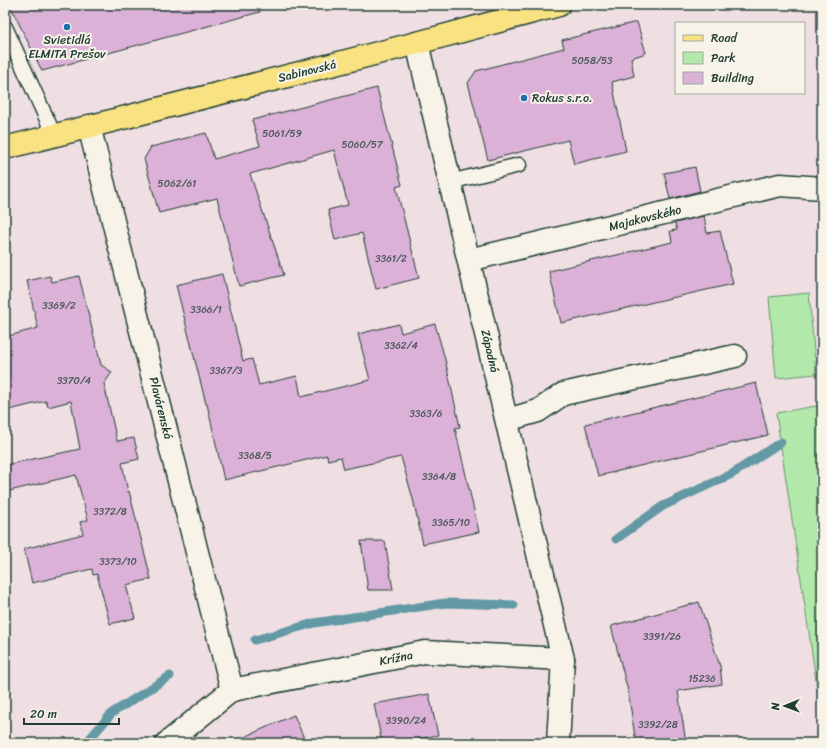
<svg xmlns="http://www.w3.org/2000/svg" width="827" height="748" viewBox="0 0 827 748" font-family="Sriracha,sans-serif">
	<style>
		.green { fill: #b2e8aa; stroke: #68926f }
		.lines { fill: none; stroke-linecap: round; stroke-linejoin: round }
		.stream { stroke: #6299a4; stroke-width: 9 }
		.building { fill: #dcb1d7; stroke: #1f3d34 }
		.lane-casing { stroke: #1f3d34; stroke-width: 17 }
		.street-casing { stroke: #1f3d34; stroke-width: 25 }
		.primary-casing { stroke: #1f3d34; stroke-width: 25 }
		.lane { stroke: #f7f3e8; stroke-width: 14 }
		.street { stroke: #f7f3e8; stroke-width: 22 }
		.primary { stroke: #f8e281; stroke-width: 22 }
		.poi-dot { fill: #1f6fb2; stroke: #f7f3e8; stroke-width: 1.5 }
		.labels { text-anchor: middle; stroke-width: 4; stroke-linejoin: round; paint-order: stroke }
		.number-label { font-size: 10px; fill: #4e5a5d }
		.poi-label { font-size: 12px; fill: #1f3d34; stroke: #f7f3e8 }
		.street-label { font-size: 12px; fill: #1f3d34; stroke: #f7f3e8 }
	</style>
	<rect width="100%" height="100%" fill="#efdfe3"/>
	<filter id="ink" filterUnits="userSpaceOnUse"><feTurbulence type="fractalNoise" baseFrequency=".025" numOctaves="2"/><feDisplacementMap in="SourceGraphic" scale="8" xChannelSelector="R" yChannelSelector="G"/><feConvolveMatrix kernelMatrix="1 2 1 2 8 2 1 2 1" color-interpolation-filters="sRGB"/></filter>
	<g filter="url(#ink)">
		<g class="green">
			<path d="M809,293L816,374L776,378L769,297Z"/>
			<path d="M822,405V720L776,413Z"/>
		</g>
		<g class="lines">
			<g class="stream">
				<path d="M616,539L663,506L732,474L781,442"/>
				<path d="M255,640L314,623L445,603L514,605"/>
				<path d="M86,743L112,713L170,676"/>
			</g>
		</g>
		<g class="building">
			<path d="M10,5H259L260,12L42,71Z"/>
			<path d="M637,22L646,53L631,58L634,76L612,82L626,151L574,164L568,140L488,160L468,83L476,71L564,48L562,40Z"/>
			<path d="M377,88L402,185L396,187L419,278L376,289L362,233L335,240L328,210L348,205L334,150L250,174L284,275L239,286L217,198L159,213L144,159L151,147L206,133L214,159L260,146L252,120Z"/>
			<path d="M695,167L700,191L670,199L664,173Z"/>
			<path d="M704,216L707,233L720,231L733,284L561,323L549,271L672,242L670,231L677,230L675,223Z"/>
			<path d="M222,274L243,361L252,359L259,385L297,376L301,397L370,380L358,334L399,324L401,333L435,324L445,359L460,427L455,428L479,532L423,544L413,499L401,457L344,469L341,457L328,460L327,455L224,480L207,404H206L176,285Z"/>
			<path d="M50,276L52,282L79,276L101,365L112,372L104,384L117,441L134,438L139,459L122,463L128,492L129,491L151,579L126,585L135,618L110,624L97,574L93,575L92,569L32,583L24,549L83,534L80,522L88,520L76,475L5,492V465L80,449L71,401L48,407L46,401L5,411V337L38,328L27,281Z"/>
			<path d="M756,383L768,435L598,476L585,424Z"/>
			<path d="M361,541H385L393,590H368Z"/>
			<path d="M699,602L720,666L722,684L678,691L686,743H636L628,691L611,626Z"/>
			<path d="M429,694L438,735L398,743H382L374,704Z"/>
			<path d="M294,715L306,743H231Z"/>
		</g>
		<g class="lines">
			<defs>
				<g id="lane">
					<path d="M5,27L54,135"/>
					<path d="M450,182L519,165"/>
				</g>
				<g id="street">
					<path d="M417,43L563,659L558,743"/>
					<path d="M89,126L232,690"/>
					<path d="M469,260L780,185L822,188"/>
					<path d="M507,420L538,411L563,394L735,356"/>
					<path d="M167,743L232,690L425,652L563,659"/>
				</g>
				<path id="primary" d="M5,148L417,43L559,5"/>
			</defs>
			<use href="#lane" class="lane-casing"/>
			<use href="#street" class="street-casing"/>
			<use href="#primary" class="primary-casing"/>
			<use href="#lane" class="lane"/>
			<use href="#street" class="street"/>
			<use href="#primary" class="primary"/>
		</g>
	</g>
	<g class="poi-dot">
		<circle cx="67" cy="27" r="4"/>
		<circle cx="524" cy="98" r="4"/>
	</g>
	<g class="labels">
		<g class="number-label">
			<text x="592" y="64">5058/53</text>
			<text x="282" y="137">5061/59</text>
			<text x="362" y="148">5060/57</text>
			<text x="177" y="187">5062/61</text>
			<text x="391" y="262">3361/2</text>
			<text x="59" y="309">3369/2</text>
			<text x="206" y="313">3366/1</text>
			<text x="401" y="349">3362/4</text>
			<text x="226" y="374">3367/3</text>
			<text x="74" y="384">3370/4</text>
			<text x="426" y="417">3363/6</text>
			<text x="255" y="459">3368/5</text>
			<text x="439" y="480">3364/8</text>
			<text x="110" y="515">3372/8</text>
			<text x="451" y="526">3365/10</text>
			<text x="118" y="565">3373/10</text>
			<text x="662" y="640">3391/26</text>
			<text x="702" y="682">15236</text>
			<text x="406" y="724">3390/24</text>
			<text x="658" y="728">3392/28</text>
		</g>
		<g class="poi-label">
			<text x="67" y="44">Svietidlá<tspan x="67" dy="14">ELMITA Prešov</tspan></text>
			<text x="532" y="102" text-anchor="start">Rokus s.r.o.</text>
		</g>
		<g class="street-label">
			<text transform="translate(307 71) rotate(-14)" y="4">Sabinovská</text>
			<text transform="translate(645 218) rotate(-14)" y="4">Majakovského</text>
			<text transform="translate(490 351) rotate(77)" y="4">Západná</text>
			<text transform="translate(161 408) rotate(76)" y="4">Plavárenská</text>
			<text transform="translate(396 658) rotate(-11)" y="4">Krížna</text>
		</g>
	</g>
	<rect width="827" height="748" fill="none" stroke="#f7f3e8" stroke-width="20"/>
	<rect x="10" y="10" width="807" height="728" fill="none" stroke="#1f3d34" stroke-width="1.5" filter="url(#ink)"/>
	<rect x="675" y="22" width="130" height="72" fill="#f7f3e8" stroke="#a1aaa0"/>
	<rect x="683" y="35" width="20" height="6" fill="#f8e281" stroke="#a1aaa0"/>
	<text x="711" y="42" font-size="12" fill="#1f3d34">Road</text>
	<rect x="683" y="52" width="20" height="12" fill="#b2e8aa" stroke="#a1aaa0"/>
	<text x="711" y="62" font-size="12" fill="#1f3d34">Park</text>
	<rect x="683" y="72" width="20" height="12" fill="#dcb1d7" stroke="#a1aaa0"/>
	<text x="711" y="82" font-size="12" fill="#1f3d34">Building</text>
	<g transform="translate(785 706) rotate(269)" stroke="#f7f3e8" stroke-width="3" paint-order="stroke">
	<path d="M0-3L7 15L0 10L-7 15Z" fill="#1f3d34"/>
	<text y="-6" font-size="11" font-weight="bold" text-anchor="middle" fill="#1f3d34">N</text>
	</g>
	<path d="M24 718v6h95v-6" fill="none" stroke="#1f3d34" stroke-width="2"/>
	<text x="30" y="718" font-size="12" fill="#1f3d34" stroke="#f7f3e8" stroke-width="3" paint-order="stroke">20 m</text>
</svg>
